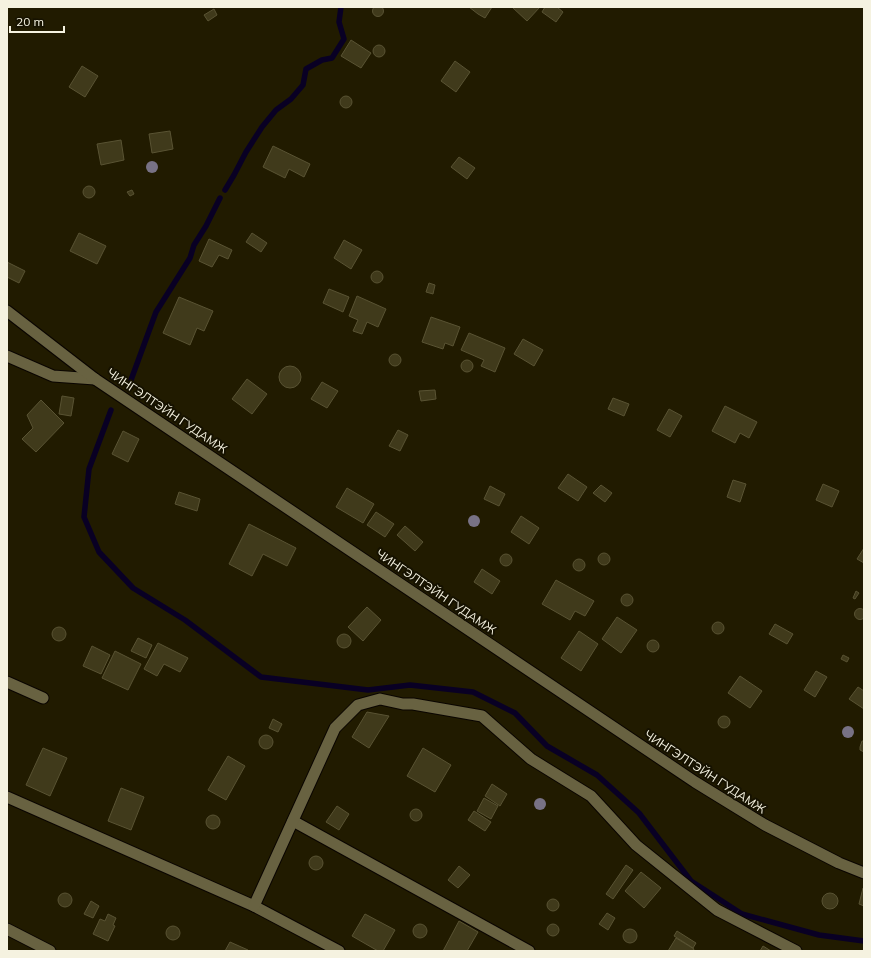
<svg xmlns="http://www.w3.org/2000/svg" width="871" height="958" viewBox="0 0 871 958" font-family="Mulish,sans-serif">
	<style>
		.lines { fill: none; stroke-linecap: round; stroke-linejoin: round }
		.stream { stroke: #090024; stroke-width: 5.5 }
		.building { fill: #403a1b; stroke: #595333 }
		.minor-casing { stroke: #0a0500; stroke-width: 13 }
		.secondary-casing { stroke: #0a0500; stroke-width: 13 }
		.minor { stroke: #686241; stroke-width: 11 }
		.secondary { stroke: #686241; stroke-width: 11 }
		.tree { fill: #787285 }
		.labels { text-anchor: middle; stroke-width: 4; stroke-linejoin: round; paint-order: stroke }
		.street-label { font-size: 12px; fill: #f5f2e0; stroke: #161200 }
	</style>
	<rect width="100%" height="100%" fill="#211b00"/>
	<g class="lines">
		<g class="stream">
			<path d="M225,190L234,175L246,152L262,127L276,110L291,99L303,85L306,69L322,60L332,58L344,39L339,22L341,7"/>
			<path d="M131,380L156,312L190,258L194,245L206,226L220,198"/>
			<path d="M111,410L89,469L84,517L99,552L133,588L185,620L261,677L368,690L410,685L473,692L515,713L547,746L597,775L639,813L691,881L742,914L819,935L864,941"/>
		</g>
	</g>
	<g class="building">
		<circle cx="378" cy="11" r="5.5"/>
		<path d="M469,7H492L485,18L478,14Z"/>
		<path d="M512,7H540L527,21Z"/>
		<path d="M545,7H557L563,12L556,22L542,12Z"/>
		<path d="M214,9L217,15L208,21L204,15Z"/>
		<path d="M351,40L371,53L361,68L341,56Z"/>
		<circle cx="379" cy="51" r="6"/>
		<path d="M455,61L470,72L456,92L441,81Z"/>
		<path d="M82,66L98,76L85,97L69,87Z"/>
		<circle cx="346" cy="102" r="6"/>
		<path d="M170,131L173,149L152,153L149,134Z"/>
		<path d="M121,140L124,160L101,165L97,144Z"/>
		<path d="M273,146L310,164L304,177L289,169L285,178L263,167Z"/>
		<path d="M459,157L475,168L467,179L451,167Z"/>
		<circle cx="89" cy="192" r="6"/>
		<path d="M132,190L134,194L130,196L127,192Z"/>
		<path d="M79,233L106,246L97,264L70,251Z"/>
		<path d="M252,233L267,243L261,252L246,242Z"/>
		<path d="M209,239L232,250L228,259L219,255L212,267L199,261Z"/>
		<path d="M344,240L362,250L351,269L334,258Z"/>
		<path d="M7,262L25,271L19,283L7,277Z"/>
		<circle cx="377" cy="277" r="6"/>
		<path d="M429,283L435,285L433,294L426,292Z"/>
		<path d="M329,289L349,297L343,312L323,303Z"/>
		<path d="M357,296L386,309L378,327L367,322L362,334L353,331L358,320L349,316Z"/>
		<path d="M179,297L213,311L204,331L197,328L190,345L163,333Z"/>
		<path d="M431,317L460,327L453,346L445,343L443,349L422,342Z"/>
		<path d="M469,333L505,348L495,372L481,366L484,360L461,350Z"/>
		<path d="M523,339L543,350L534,366L514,354Z"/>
		<circle cx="395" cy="360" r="6"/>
		<circle cx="467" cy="366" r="6"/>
		<circle cx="290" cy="377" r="11"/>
		<path d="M247,379L267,394L252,414L232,399Z"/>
		<path d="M322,382L338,391L327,408L311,399Z"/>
		<path d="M435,390L436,399L421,401L419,391Z"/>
		<path d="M62,396L74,398L71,416L59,414Z"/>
		<path d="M613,398L629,404L624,416L608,409Z"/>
		<path d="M41,400L64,423L36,452L22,439L33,428L27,415Z"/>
		<path d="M725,406L757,422L749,438L740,433L735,443L712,431Z"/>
		<path d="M669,409L682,416L670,437L657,430Z"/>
		<path d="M398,430L408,435L400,451L389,446Z"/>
		<path d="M123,431L139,439L128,462L112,454Z"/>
		<path d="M568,474L587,487L578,501L558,488Z"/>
		<path d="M733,480L746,484L740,502L727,497Z"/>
		<path d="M823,484L839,491L832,507L816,500Z"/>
		<path d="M601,485L612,493L605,502L593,493Z"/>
		<path d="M490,486L505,494L499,506L484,499Z"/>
		<path d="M347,488L374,504L363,523L336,507Z"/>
		<path d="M179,492L200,499L197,511L175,504Z"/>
		<path d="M376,512L394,524L385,537L367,525Z"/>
		<path d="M521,516L539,528L529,544L511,532Z"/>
		<path d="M249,524L296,548L287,566L263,554L252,576L229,564Z"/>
		<path d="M405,526L423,542L415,551L397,535Z"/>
		<path d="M864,548V563L857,559Z"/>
		<circle cx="604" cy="559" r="6"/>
		<circle cx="506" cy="560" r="6"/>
		<circle cx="579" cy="565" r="6"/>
		<path d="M482,569L500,581L492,594L474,582Z"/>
		<path d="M556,580L594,601L585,616L575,611L570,620L542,604Z"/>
		<path d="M856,591L859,593L855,599L853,598Z"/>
		<circle cx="627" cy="600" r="6"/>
		<path d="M367,607L381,620L363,641L348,627Z"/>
		<circle cx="860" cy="614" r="5.5"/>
		<path d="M617,617L637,630L621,653L602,639Z"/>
		<circle cx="718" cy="628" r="6"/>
		<path d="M775,624L793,634L787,644L769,634Z"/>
		<circle cx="59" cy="634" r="7"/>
		<path d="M579,631L598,644L581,671L561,658Z"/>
		<circle cx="344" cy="641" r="7"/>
		<path d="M138,638L152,645L146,658L131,651Z"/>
		<circle cx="653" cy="646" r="6"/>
		<path d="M158,643L188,658L180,672L164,664L157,676L144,669Z"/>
		<path d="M92,646L110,655L101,674L83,666Z"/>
		<path d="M115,651L141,664L128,690L102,678Z"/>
		<path d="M843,655L849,658L847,662L841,659Z"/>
		<path d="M816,671L827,677L815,697L804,690Z"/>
		<path d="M740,676L762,691L750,708L728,693Z"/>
		<path d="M858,687L864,691V709L849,699Z"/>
		<path d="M367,712L389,716L369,748L352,737Z"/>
		<circle cx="724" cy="722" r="6"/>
		<path d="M273,719L282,724L278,732L269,728Z"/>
		<circle cx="266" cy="742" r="7"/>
		<path d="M862,741H864V752L860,750V747Z"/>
		<path d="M43,748L67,758L50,796L26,785Z"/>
		<path d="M423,748L451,765L435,792L407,776Z"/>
		<path d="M228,756L245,766L226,800L208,790Z"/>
		<path d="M492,784L507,794L500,806L485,796Z"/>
		<path d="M121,788L144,797L131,830L108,821Z"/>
		<path d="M484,798L498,806L491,819L477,811Z"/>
		<path d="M337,806L349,814L339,830L326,822Z"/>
		<circle cx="416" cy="815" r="6"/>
		<path d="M474,811L491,822L485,831L468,820Z"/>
		<circle cx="213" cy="822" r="7"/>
		<circle cx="316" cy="863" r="7"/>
		<path d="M626,865L633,870L613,899L606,894Z"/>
		<path d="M459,866L470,875L458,888L448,880Z"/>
		<path d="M641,872L661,888L644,908L625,891Z"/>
		<path d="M863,888H864V906L859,904Z"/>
		<circle cx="830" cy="901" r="8"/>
		<circle cx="65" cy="900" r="7"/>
		<circle cx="553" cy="905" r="6"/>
		<path d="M91,901L99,906L93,918L84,914Z"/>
		<path d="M607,913L615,918L608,930L599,924Z"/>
		<path d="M108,914L116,918L113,925L115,926L108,941L93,934L100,919L105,921Z"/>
		<path d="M365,914L395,930L383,951H378L352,936Z"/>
		<path d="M459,921L478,932L467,951H443Z"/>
		<circle cx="553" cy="930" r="6"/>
		<circle cx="420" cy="931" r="7"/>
		<circle cx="173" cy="933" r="7"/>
		<circle cx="630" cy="936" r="7"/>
		<path d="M677,931L696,943L693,948L674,936Z"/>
		<path d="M676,938L694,949L693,951H668Z"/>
		<path d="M230,942L248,950L247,951H225Z"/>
		<path d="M763,946L771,951H760Z"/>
	</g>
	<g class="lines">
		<defs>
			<g id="minor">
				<path d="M7,356L53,376L95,379"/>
				<path d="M7,682L43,698"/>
				<path d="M7,797L254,906L339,951"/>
				<path d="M293,821L529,951"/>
				<path d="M254,906L335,728L358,705L380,699L403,704H413L482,716L531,759L591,796L636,845L717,910L796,951"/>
				<path d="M7,929L50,951"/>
			</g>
			<path id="secondary" d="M7,311L95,379L695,782L765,825L839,863L864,873"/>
		</defs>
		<use href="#minor" class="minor-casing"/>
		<use href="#secondary" class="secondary-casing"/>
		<use href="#minor" class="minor"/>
		<use href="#secondary" class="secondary"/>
	</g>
	<g class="tree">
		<circle cx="152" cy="167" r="6"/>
		<circle cx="474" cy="521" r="6"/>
		<circle cx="848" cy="732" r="6"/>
		<circle cx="540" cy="804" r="6"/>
	</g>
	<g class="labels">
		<g class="street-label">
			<text transform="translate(167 411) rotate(34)" y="4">ЧИНГЭЛТЭЙН ГУДАМЖ</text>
			<text transform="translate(436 592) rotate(34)" y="4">ЧИНГЭЛТЭЙН ГУДАМЖ</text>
			<text transform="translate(705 772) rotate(33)" y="4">ЧИНГЭЛТЭЙН ГУДАМЖ</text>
		</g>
	</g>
	<rect width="871" height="958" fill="none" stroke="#f5f2e0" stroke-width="16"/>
	<path d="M10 26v6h54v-6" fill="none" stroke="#f5f2e0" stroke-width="2"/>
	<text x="16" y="26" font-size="12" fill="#f5f2e0" stroke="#161200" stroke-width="3" paint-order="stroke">20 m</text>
</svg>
